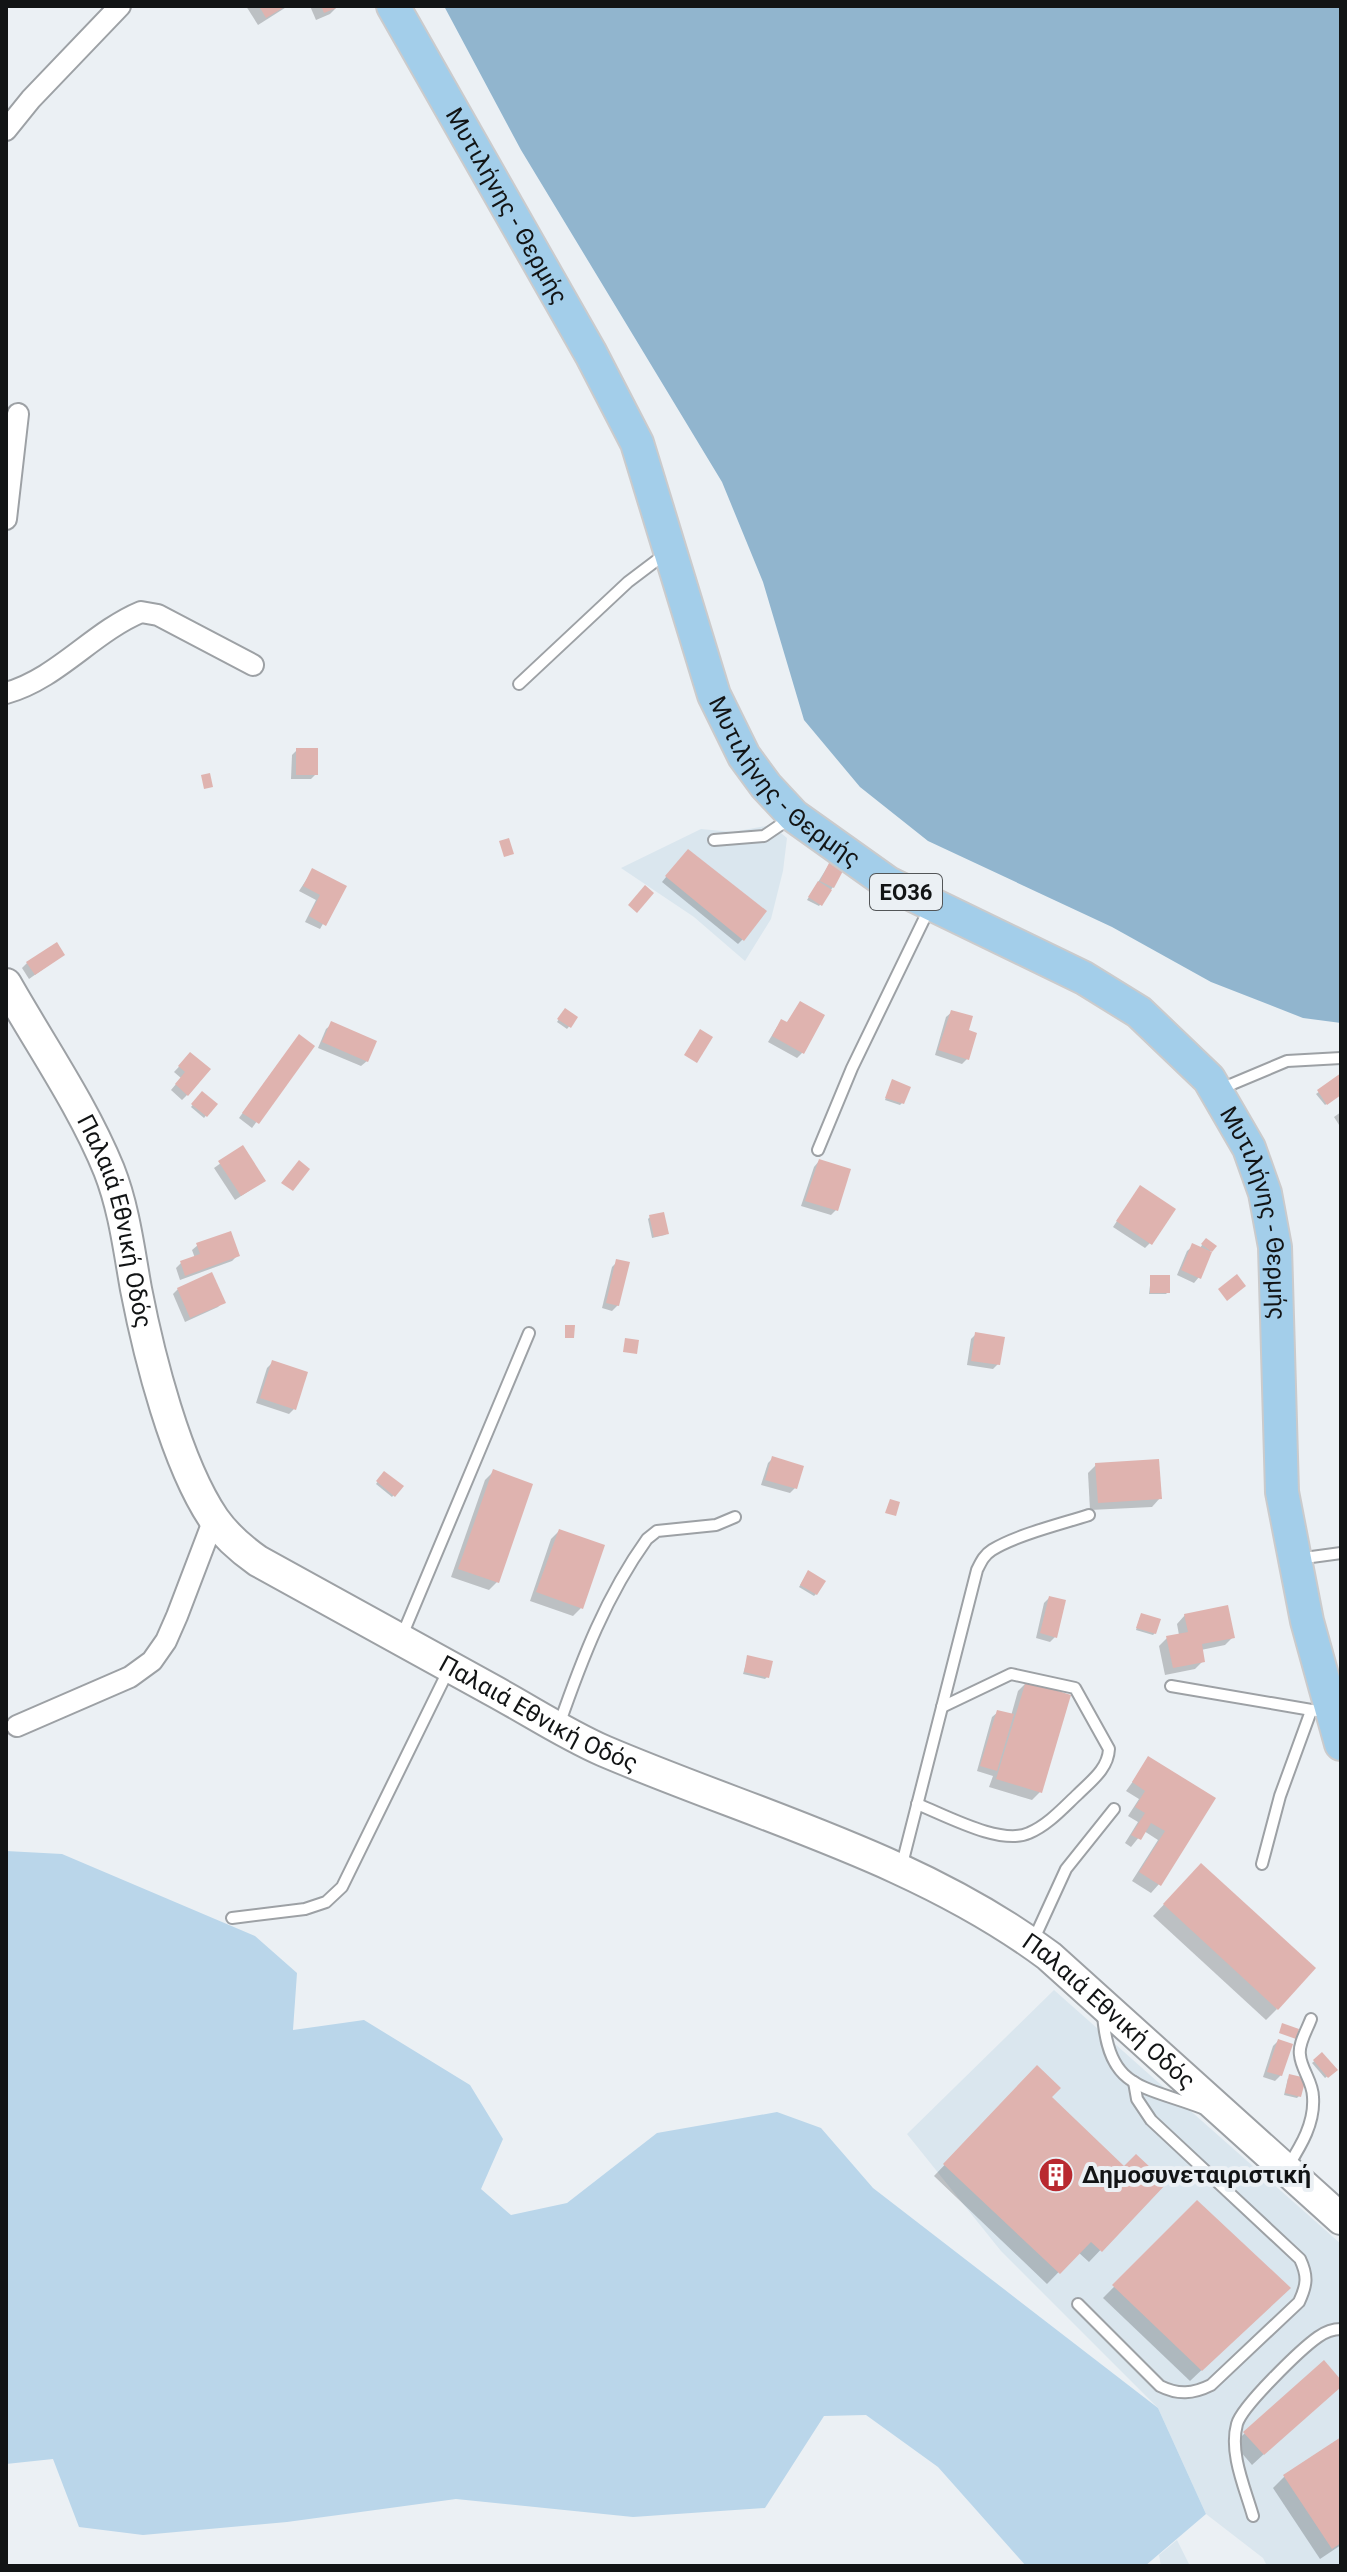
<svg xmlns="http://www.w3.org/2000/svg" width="1347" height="2572" viewBox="0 0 1347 2572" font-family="Roboto,sans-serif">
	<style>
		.built { fill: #dae6ee }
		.green { fill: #bad6ea }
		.water { fill: #91b5ce }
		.shadow { fill: #0003 }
		.building { fill: #dfb3af }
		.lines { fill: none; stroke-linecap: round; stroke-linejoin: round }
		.service-casing { stroke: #9da1a5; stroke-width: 14 }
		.minor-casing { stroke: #9da1a5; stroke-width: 24 }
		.secondary-casing { stroke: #9da1a5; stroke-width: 34 }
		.primary-casing { stroke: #cbcbcc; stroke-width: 36 }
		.service { stroke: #fff; stroke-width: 10 }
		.minor { stroke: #fff; stroke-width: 20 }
		.secondary { stroke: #fff; stroke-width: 30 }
		.primary { stroke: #a3ceea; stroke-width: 32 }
		.labels { text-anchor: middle; stroke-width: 8; stroke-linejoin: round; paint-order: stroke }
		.shield { fill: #ebf0f4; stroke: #535658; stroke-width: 2 }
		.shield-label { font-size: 22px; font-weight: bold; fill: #121415 }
		.street-label { font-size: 24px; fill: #121415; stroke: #ebf0f4 }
		.poi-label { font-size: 24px; font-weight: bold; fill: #121415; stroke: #ebf0f4; text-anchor: start }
	</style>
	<rect width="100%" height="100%" fill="#ebf0f4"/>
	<g class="built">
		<path d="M771,825L787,838L783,871L771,919L745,961L694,917L621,868L701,829L733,832Z"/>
		<path d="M1054,1990L1341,2244V2566H1267L1263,2558L1206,2514L1158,2408L1001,2251L907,2134Z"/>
		<path d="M1177,2540L1190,2566H1161L1159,2555Z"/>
	</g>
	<path class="green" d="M6,1851L62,1854L255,1936L297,1973L293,2030L364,2020L470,2085L503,2139L481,2189L511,2215L567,2203L657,2133L777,2112L821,2128L873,2188L1158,2408L1206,2514L1145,2566H1026L938,2467L866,2415L824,2416L765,2508L633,2517L456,2499L287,2522L143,2535L79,2527L53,2459L6,2464Z"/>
	<path class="water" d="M444,6H1341V1023L1303,1018L1211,982L1112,927L928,841L860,787L804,720L763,582L722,482L521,150Z"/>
	<g class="shadow">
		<path d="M246,6H288L258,25Z"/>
		<path d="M310,6H338L330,14L316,20Z"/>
		<path d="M297,750L316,774L311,779H291L292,755Z"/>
		<path d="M683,856L743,939L738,944L662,882Z"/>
		<path d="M828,866L833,887L819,906L807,900Z"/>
		<path d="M312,871L344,887L320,929L305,922L316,900L299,891Z"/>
		<path d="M63,955L29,979L22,968L27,963Z"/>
		<path d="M800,1004L802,1053L797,1058L768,1042L777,1027L782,1022L786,1024Z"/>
		<path d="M565,1010L576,1018L567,1029L557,1022Z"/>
		<path d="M952,1012L966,1031L967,1059L962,1064L935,1055L946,1017Z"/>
		<path d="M332,1024L367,1061L361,1066L318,1048L326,1029Z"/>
		<path d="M294,1042L312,1046L252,1128L239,1118Z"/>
		<path d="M190,1055L187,1095L182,1100L171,1090L181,1078L174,1072Z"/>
		<path d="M1341,1076V1094L1325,1105L1316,1094Z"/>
		<path d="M891,1084L902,1103L900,1105L885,1100Z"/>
		<path d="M202,1093L215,1104L204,1118L191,1107Z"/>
		<path d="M1341,1112V1128L1334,1117Z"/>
		<path d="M242,1148L258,1185L235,1200L214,1168Z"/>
		<path d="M819,1161L836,1210L831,1215L801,1206L814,1167Z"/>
		<path d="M1136,1193L1150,1243L1145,1248L1113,1227Z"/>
		<path d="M650,1217L667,1233L665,1235L652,1238L648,1219Z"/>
		<path d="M1206,1240L1214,1246L1209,1253L1199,1277L1194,1283L1177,1275L1187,1251L1193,1246L1199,1249Z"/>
		<path d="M198,1245L237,1256L232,1261L180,1280L176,1268L181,1263L195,1258L192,1250Z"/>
		<path d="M617,1262L618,1305L612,1311L602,1308L612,1267Z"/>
		<path d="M1151,1277L1168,1292L1166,1294H1149Z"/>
		<path d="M178,1289L223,1302L218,1307L185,1322L173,1294Z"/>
		<path d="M976,1334L998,1364L993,1369L967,1365L971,1339Z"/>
		<path d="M272,1363L294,1409L289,1414L256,1403L267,1368Z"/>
		<path d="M773,1458L795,1488L790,1493L761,1485L768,1463Z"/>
		<path d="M1096,1465L1160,1498L1152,1507L1090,1510L1088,1473Z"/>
		<path d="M493,1472L497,1582L489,1590L451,1577L485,1480Z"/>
		<path d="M384,1473L401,1486L392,1497L376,1484Z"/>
		<path d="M559,1531L581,1608L573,1616L530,1601L551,1539Z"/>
		<path d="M807,1574L816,1594L814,1596L799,1587Z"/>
		<path d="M1049,1598L1055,1637L1050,1642L1036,1638L1044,1603Z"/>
		<path d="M1185,1615L1233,1637L1225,1645L1201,1650L1203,1661L1195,1669L1165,1675L1159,1646L1167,1638L1179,1635L1177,1624Z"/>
		<path d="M1140,1617L1155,1633L1153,1635L1136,1630Z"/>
		<path d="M748,1657L767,1677L765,1679L743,1674Z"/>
		<path d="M1026,1683L1040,1792L1032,1800L989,1787L993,1776L977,1771L992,1717L998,1712L1011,1716L1018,1691Z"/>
		<path d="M1149,1759L1213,1799L1159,1884L1151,1893L1132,1881L1158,1840L1144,1831L1131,1847L1125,1843L1138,1822L1128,1816L1139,1799L1126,1791Z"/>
		<path d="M1190,1877L1277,2009L1266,2020L1153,1916Z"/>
		<path d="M1278,2041L1281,2075L1275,2081L1263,2077L1273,2046Z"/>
		<path d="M1322,2055L1335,2070L1325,2078L1312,2063Z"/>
		<path d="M1037,2068L1049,2098L1124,2169L1164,2183L1089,2262L1078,2252L1047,2284L934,2176Z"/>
		<path d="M1288,2078L1299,2096L1297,2098L1284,2095Z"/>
		<path d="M1197,2203L1288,2288L1190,2381L1103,2298Z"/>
		<path d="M1341,2383L1252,2465L1234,2444L1245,2433Z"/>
		<path d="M1341,2440V2545L1320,2559L1273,2488L1284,2477Z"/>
	</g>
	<g class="building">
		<path d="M259,6H286L266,18Z"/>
		<path d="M321,6H341L324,13Z"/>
		<rect x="296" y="748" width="22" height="27"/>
		<path d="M210,773L213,787L204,789L201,775Z"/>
		<path d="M509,838L514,854L504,857L499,841Z"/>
		<path d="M688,849L767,911L744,941L665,876Z"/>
		<path d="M830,861L844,869L834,888L820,881Z"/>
		<path d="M312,868L347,886L326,926L309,916L320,895L303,886Z"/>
		<path d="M818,881L832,890L822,906L808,897Z"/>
		<path d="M645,885L654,893L637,913L628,905Z"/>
		<path d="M57,942L65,955L35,975L26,962Z"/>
		<path d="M800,1001L825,1015L804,1054L772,1036L781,1019L787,1022Z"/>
		<path d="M565,1008L578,1017L571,1028L557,1019Z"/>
		<path d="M951,1010L973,1016L969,1030L977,1033L969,1060L938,1050Z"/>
		<path d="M331,1021L377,1041L368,1062L322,1042Z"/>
		<path d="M700,1029L713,1037L697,1063L684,1055Z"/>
		<path d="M299,1034L315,1046L259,1124L242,1113Z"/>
		<path d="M190,1052L211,1069L188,1096L175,1084L185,1072L178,1066Z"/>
		<path d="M1341,1073V1095L1327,1105L1317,1090Z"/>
		<path d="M892,1079L911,1087L904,1104L885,1098Z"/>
		<path d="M202,1091L218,1104L207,1117L191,1104Z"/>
		<path d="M243,1145L266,1181L241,1196L218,1161Z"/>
		<path d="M819,1159L851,1169L838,1211L805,1201Z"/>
		<path d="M299,1160L310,1169L293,1191L281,1183Z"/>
		<path d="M1140,1185L1176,1209L1152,1245L1116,1221Z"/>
		<path d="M664,1212L669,1234L654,1237L649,1215Z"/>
		<path d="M231,1231L240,1256L185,1276L180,1261L200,1254L196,1243Z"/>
		<path d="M1206,1238L1217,1246L1212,1252L1201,1244Z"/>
		<path d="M1192,1243L1212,1252L1201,1279L1181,1270Z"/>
		<path d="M616,1259L630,1262L619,1306L606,1303Z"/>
		<path d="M212,1272L226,1303L190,1318L177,1288Z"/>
		<path d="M1237,1274L1246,1286L1227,1301L1218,1289Z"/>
		<rect x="1150" y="1275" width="20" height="18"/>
		<path d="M565,1325H575L574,1338H565Z"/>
		<path d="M975,1332L1005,1337L1000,1365L971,1361Z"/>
		<path d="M625,1338L639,1340L637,1354L623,1352Z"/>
		<path d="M272,1360L308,1372L296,1410L260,1398Z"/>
		<path d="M772,1456L804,1466L797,1489L765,1480Z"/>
		<path d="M1159,1459L1162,1499L1098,1503L1095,1463Z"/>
		<path d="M493,1469L533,1484L499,1583L458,1569Z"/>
		<path d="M384,1471L404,1486L395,1497L376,1481Z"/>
		<path d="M890,1499L900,1502L896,1516L885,1513Z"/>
		<path d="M559,1529L605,1545L583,1609L536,1592Z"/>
		<path d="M808,1570L826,1581L817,1595L800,1585Z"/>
		<path d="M1049,1596L1066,1600L1057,1638L1040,1633Z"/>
		<path d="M1228,1605L1235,1638L1202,1644L1205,1662L1173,1668L1166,1636L1188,1632L1184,1614Z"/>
		<path d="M1141,1613L1161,1619L1156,1634L1136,1628Z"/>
		<path d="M747,1655L773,1661L769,1678L744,1672Z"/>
		<path d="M1026,1681L1071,1695L1042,1793L996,1779Z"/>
		<path d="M997,1710L1014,1714L997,1771L980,1766Z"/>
		<path d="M1148,1756L1216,1798L1161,1886L1139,1872L1165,1831L1151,1823L1141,1840L1131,1835L1145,1813L1135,1807L1145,1791L1132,1782Z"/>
		<path d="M1201,1863L1316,1968L1278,2010L1163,1904Z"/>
		<path d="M1282,2023L1299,2029L1296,2039L1279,2033Z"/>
		<path d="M1278,2039L1293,2044L1282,2076L1267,2072Z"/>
		<path d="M1322,2052L1338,2070L1328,2078L1313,2060Z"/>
		<path d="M1037,2065L1061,2088L1052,2097L1124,2166L1136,2154L1167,2183L1102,2252L1091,2242L1060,2274L943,2164Z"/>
		<path d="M1289,2074L1306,2078L1301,2097L1285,2093Z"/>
		<path d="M1197,2200L1291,2288L1202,2371L1112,2285Z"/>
		<path d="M1324,2360L1341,2380V2387L1264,2455L1243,2432Z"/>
		<path d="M1341,2437V2543L1332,2549L1283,2475Z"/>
	</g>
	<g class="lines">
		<defs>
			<g id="service">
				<path d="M519,684L628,582L665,554"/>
				<path d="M714,840L764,836L789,819"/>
				<path d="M1218,1090L1287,1061L1341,1058"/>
				<path d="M818,1150L852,1068L930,907"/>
				<path d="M1297,1559L1341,1553"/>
				<path d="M401,1638L529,1333"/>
				<path d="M1171,1686L1329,1713"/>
				<path d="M559,1725C582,1659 606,1596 647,1539L657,1531L716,1525L735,1517"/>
				<path d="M917,1804C945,1815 1001,1846 1029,1833C1048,1825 1063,1808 1078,1794C1091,1781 1108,1769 1109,1749L1075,1688L1011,1674L942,1707"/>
				<path d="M1262,1864L1280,1796L1311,1711"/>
				<path d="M901,1868L977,1570C981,1562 984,1555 992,1550C1016,1535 1061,1524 1089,1515"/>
				<path d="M232,1918L305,1909L326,1902L342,1887L449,1669"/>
				<path d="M1033,1941L1066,1869L1114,1809"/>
				<path d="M1103,2014C1108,2089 1141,2085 1202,2108"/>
				<path d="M1287,2168C1300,2147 1315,2124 1313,2097C1313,2082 1301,2069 1300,2055C1298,2044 1307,2030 1311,2019"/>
				<path d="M1078,2304L1160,2386C1178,2395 1193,2394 1211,2385L1299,2302C1307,2285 1308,2276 1300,2259L1151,2120L1137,2099L1134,2082"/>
				<path d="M1253,2516C1245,2488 1229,2453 1237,2424C1242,2406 1301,2349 1318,2337C1325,2332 1333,2329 1341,2329"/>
			</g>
			<g id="minor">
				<path d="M6,130L31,99L120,6"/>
				<path d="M6,519L18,414"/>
				<path d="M6,693C57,679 93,632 141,612L158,615L253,665"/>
				<path d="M17,1726L130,1677L152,1661L166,1641L177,1616L214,1519"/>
			</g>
			<g id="secondary">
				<path id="s1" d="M6,984C40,1044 83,1106 109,1170C124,1208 129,1250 136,1289C149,1356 176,1463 214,1519C226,1536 241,1549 258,1561C336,1604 414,1647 492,1690C529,1710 565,1734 604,1751C754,1815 918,1858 1049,1956L1341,2219"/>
			</g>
			<g id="primary">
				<path id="s2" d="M393,6L591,354L637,443L714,695L744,756L766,786L794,816L888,883L1084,978L1139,1012L1209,1079L1249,1148L1265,1193L1275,1247L1282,1492L1307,1621L1341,1744"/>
			</g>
		</defs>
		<use href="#service" class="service-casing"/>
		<use href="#minor" class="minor-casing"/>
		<use href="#secondary" class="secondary-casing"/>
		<use href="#primary" class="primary-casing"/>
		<use href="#service" class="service"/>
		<use href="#minor" class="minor"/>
		<use href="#secondary" class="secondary"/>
		<use href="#primary" class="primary"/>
	</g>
	<defs>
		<symbol id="building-disc" viewBox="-11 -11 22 22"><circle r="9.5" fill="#b92930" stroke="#ebf0f4"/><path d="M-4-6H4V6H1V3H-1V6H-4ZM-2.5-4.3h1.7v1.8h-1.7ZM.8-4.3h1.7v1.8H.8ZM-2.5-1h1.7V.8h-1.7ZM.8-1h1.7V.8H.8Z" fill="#fff"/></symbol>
	</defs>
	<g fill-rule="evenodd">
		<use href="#building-disc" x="1036" y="2155" width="40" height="40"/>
	</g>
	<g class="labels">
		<rect class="shield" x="870" y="874" width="72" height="36" rx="6"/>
		<g class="shield-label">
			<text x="906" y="900">ΕΟ36</text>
		</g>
		<g class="street-label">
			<text dy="8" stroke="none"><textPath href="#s2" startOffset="230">Μυτιλήνης - Θερμής</textPath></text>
			<text dy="8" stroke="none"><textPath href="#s2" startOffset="878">Μυτιλήνης - Θερμής</textPath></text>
			<text dy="8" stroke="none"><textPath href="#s2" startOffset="1550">Μυτιλήνης - Θερμής</textPath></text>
			<text dy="8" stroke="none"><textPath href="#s1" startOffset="264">Παλαιά Εθνική Οδός</textPath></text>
			<text dy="8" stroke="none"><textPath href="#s1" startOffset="960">Παλαιά Εθνική Οδός</textPath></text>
			<text dy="8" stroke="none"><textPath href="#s1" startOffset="1608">Παλαιά Εθνική Οδός</textPath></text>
		</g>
		<g class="poi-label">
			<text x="1082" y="2183">Δημοσυνεταιριστική</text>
		</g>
	</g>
	<rect width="1347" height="2572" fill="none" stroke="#121415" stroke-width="16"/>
</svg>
